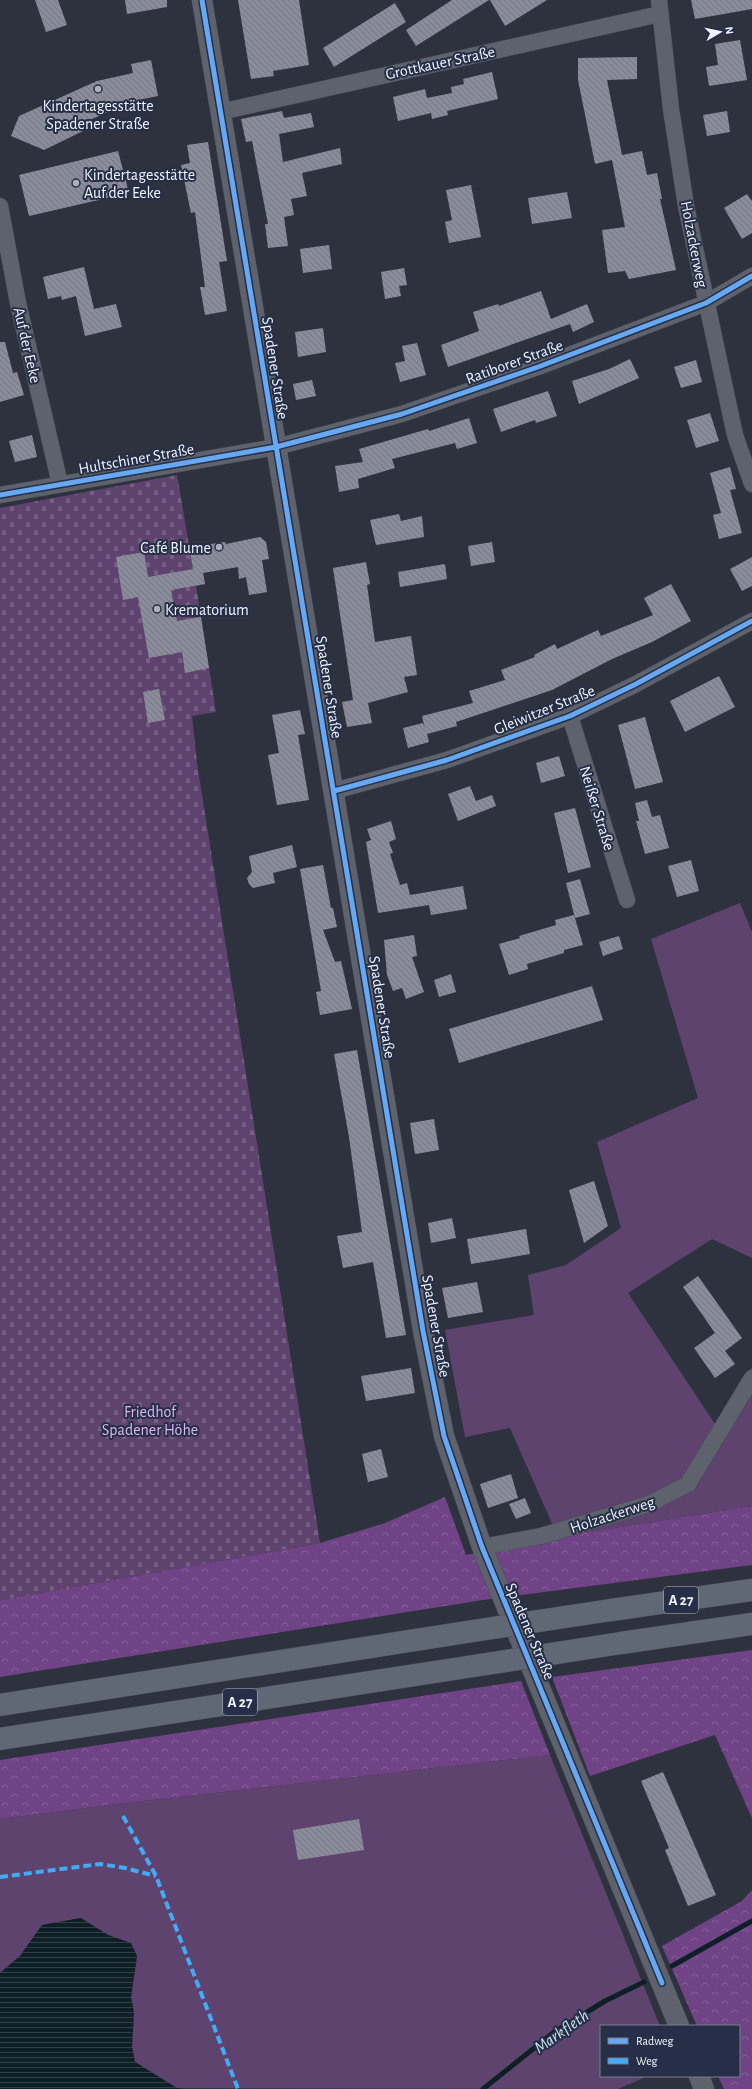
<svg xmlns="http://www.w3.org/2000/svg" width="752" height="2089" viewBox="0 0 752 2089" font-family="'Alegreya Sans',sans-serif">
	<style>
		.green { fill: #5f436f }
		.forest { fill: url(#forest-crowns) }
		.cemetery { fill: url(#cemetery-stones) }
		.water { fill: url(#water-rules) }
		.lines { fill: none; stroke-linecap: round; stroke-linejoin: round }
		.stream { stroke: #0f1f26; stroke-width: 5 }
		.building { fill: url(#building-back-hatch) }
		.minor-casing { stroke: #4b4e59; stroke-width: 17 }
		.tertiary-casing { stroke: #4b4e59; stroke-width: 21 }
		.motorway-casing { stroke: #4b4e59; stroke-width: 23 }
		.minor { stroke: #5e626c; stroke-width: 16 }
		.tertiary { stroke: #5e626c; stroke-width: 20 }
		.motorway { stroke: #606875; stroke-width: 22 }
		.motorway-bridge-casing { stroke: #4b4e59; stroke-width: 23; stroke-linecap: butt }
		.motorway-bridge { stroke: #606875; stroke-width: 22 }
		.quiet { stroke: #42abf6; stroke-width: 4; stroke-dasharray: 8 4; stroke-linecap: butt }
		.cycleway-casing { stroke: #262f47; stroke-width: 8 }
		.cycleway { stroke: #66a8f1; stroke-width: 5 }
		.poi-dot { fill: #acb0ba; stroke: #262f47; stroke-width: 1.5 }
		.labels { text-anchor: middle; stroke-width: 4; stroke-linejoin: round; paint-order: stroke }
		.shield { fill: #262f47; stroke: #b3b9c6; stroke-width: 1 }
		.shield-label { font-size: 15px; font-weight: bold; fill: #f0f4fd }
		.street-label { font-size: 16px; fill: #f0f4fd; stroke: #262f47 }
		.poi-label { font-size: 16px; fill: #f0f4fd; stroke: #262f47; text-anchor: start }
		.park-label { font-size: 16px; fill: #ddb5f2; stroke: #262f47 }
		.water-label { font-size: 17px; font-style: italic; fill: #cde8f2; stroke: #262f47 }
	</style>
	<defs>
		<pattern id="forest-crowns" width="20" height="18" patternUnits="userSpaceOnUse"><rect width="20" height="18" fill="#6f4385"/><path d="M2 6a3 3 0 1 1 6 0M12 15a3 3 0 1 1 6 0" fill="none" stroke="#845f97"/></pattern>
		<pattern id="cemetery-stones" width="16" height="16" patternUnits="userSpaceOnUse"><rect width="16" height="16" fill="#5f436f"/><path d="M2 7V4a2 2 0 0 1 4 0v3zM10 15v-3a2 2 0 0 1 4 0v3z" fill="#765f84"/></pattern>
		<pattern id="water-rules" width="6" height="5" patternUnits="userSpaceOnUse"><rect width="6" height="5" fill="#0f1f26"/><path d="M0 2.5h6" fill="none" stroke="#324046"/></pattern>
		<pattern id="building-back-hatch" width="6" height="6" patternUnits="userSpaceOnUse"><rect width="6" height="6" fill="#8b8c9b"/><path d="M-1 5l2 2M0 0l6 6M5-1l2 2" fill="none" stroke="#74757f"/></pattern>
	</defs>
	<rect width="100%" height="100%" fill="#2e323f"/>
	<g class="green">
		<path d="M740,903L752,932V1258L712,1239L628,1293L717,1427L752,1367V1506L558,1537L510,1428L465,1437L445,1330L534,1315L528,1275L566,1265L621,1228L597,1142L698,1098L651,939Z"/>
		<path d="M550,1755L660,2026H601V2076H648L618,2089L177,2088L135,2062L132,2047L134,2013L131,1997L137,1956L131,1943L108,1935L81,1918L42,1925L20,1956L0,1973V1819L124,1803Z"/>
	</g>
	<g class="forest">
		<path d="M445,1497L466,1555L558,1537L752,1506V1565L483,1600L0,1677V1600L320,1543L385,1523Z"/>
		<path d="M752,1650V1818L715,1735L590,1776L552,1677Z"/>
		<path d="M521,1681L550,1755L124,1803L0,1819V1760Z"/>
		<path d="M752,1890V2089H724L718,2076H739V2026H697L662,1946L742,1901Z"/>
	</g>
	<path class="cemetery" d="M177,475L193,569L202,567L205,584L196,586L216,712L192,716L197,763L320,1543L0,1600V508Z"/>
	<path class="water" d="M81,1918L108,1935L131,1943L137,1956L131,1997L134,2013L132,2047L135,2062L177,2088L184,2089H0V1973L20,1956L42,1925Z"/>
	<g class="lines">
		<g class="stream">
			<path d="M672,1966L752,1921"/>
			<path d="M483,2089L553,2033L605,2001L644,1982"/>
		</g>
	</g>
	<g class="building">
		<path d="M35,0H58L67,25L46,32Z"/>
		<path d="M125,0H167V7L127,14Z"/>
		<path d="M238,0H299L309,65L273,71L274,76L251,79Z"/>
		<path d="M452,0H489L416,46L406,30Z"/>
		<path d="M490,0H547L505,26Z"/>
		<path d="M691,0H752V9L695,19Z"/>
		<path d="M395,3L406,22L334,67L323,48Z"/>
		<path d="M740,40L747,80L709,86L706,67L718,65L715,44Z"/>
		<path d="M637,57V79L607,80L622,155L642,151L647,175L657,173L662,199H660L676,270L629,279L625,271L608,273L602,230L625,227L612,160L595,164L578,80V58Z"/>
		<path d="M151,60L158,96L138,100L139,105L106,113L80,124L83,131L44,150L11,136L19,116L97,81L133,73L131,64Z"/>
		<path d="M492,72L498,99L447,111L448,115L432,119L431,113L398,121L393,97L425,89L427,98L452,93L451,87L464,84L463,79Z"/>
		<path d="M282,111L284,118L311,113L314,127L279,134L283,162L340,148L342,164L302,173L307,196L291,199L294,215L284,217L288,246L268,248L265,224H268L252,141L246,142L241,119Z"/>
		<path d="M727,111L730,132L707,136L703,115Z"/>
		<path d="M208,142L227,261L219,262L227,311L205,315L200,287H205L195,212L191,213L181,165L190,163L187,145Z"/>
		<path d="M118,151L129,193L29,216L19,175Z"/>
		<path d="M471,185L481,237L449,243L445,222L452,220L446,190Z"/>
		<path d="M567,192L572,218L532,224L528,198Z"/>
		<path d="M747,194L752,201V233L742,239L724,208Z"/>
		<path d="M329,245L332,269L303,273L300,249Z"/>
		<path d="M84,267L94,309L116,304L122,327L85,336L76,296L62,300L61,296L48,299L43,277Z"/>
		<path d="M404,268L407,285L399,286L401,296L385,299L381,272Z"/>
		<path d="M541,291L551,319L587,304L594,322L573,332L570,324L448,367L441,345L479,331L473,312L498,304L499,306Z"/>
		<path d="M323,328L326,352L298,357L295,332Z"/>
		<path d="M0,342H5L13,373L17,372L24,395L0,402Z"/>
		<path d="M417,343L426,375L400,382L395,363L405,361L402,346Z"/>
		<path d="M630,359L639,378L579,404L572,381L609,369Z"/>
		<path d="M696,360L702,382L681,388L674,367Z"/>
		<path d="M312,380L316,396L296,400L293,384Z"/>
		<path d="M548,391L557,416L536,423L535,420L501,432L493,409Z"/>
		<path d="M710,413L719,441L696,448L687,420Z"/>
		<path d="M469,418L477,443L457,449L455,443L392,459L395,468L358,479L359,488L339,492L335,466L363,462L359,449L428,429L429,431Z"/>
		<path d="M32,435L37,457L15,462L9,441Z"/>
		<path d="M730,467L736,489L730,490L742,533L719,539L713,515L721,513L710,473Z"/>
		<path d="M399,514L401,521L422,516L424,537L376,545L370,520Z"/>
		<path d="M260,537L266,542L269,559L262,560L267,592L249,595L246,577L239,579L238,567L203,573L205,584L171,590L177,621L201,617L209,668L185,673L182,652L149,658L138,597L123,600L116,557L144,552L148,577L193,569L189,547L225,542L226,544Z"/>
		<path d="M492,542L495,562L471,566L468,546Z"/>
		<path d="M752,557V586L742,591L730,569Z"/>
		<path d="M366,562L370,584L367,585L375,642L411,636L417,675L404,677L408,692L368,703L372,723L347,727L342,702L353,700L333,568Z"/>
		<path d="M445,564L447,579L400,587L398,572Z"/>
		<path d="M671,584L691,621L652,642L612,659L552,690L456,722L457,726L427,734L429,742L408,748L403,728L423,723L425,729L422,716L473,703L469,691L505,680L501,670L535,657L534,655L555,644L557,649L598,630L601,636L653,615L644,598Z"/>
		<path d="M719,676L735,707L685,732L670,701Z"/>
		<path d="M159,689L165,720L148,723L143,692Z"/>
		<path d="M300,710L305,734L298,735L309,800L277,805L268,755L279,753L272,715Z"/>
		<path d="M645,717L663,782L635,789L618,725Z"/>
		<path d="M559,756L565,776L541,783L536,763Z"/>
		<path d="M470,786L476,801L492,795L496,806L458,821L448,794Z"/>
		<path d="M647,800L652,817L660,815L669,848L645,854L636,821H639L635,803Z"/>
		<path d="M575,808L591,867L568,873L554,813Z"/>
		<path d="M391,821L396,839L389,842L393,853L390,854L400,885L407,883L410,895L463,886L467,909L431,915L429,905L378,913L366,842L371,840L367,829Z"/>
		<path d="M292,845L297,867L273,873L275,883L253,888L249,884L247,878L252,872L249,856Z"/>
		<path d="M691,860L699,891L677,897L668,866Z"/>
		<path d="M323,865L331,908H333L337,927L323,930L335,962L341,961L352,1009L320,1015L316,992L321,991L300,869Z"/>
		<path d="M580,879L590,914L575,918L566,883Z"/>
		<path d="M574,915L583,945L564,950V953L527,964L528,969L509,975L499,944L520,938L519,936L556,925L555,920Z"/>
		<path d="M414,935L417,956L412,957L424,992L406,999L402,988L393,991L387,975L384,940Z"/>
		<path d="M619,936L623,949L603,956L599,942Z"/>
		<path d="M451,974L456,992L439,997L434,980Z"/>
		<path d="M592,986L603,1020L459,1063L449,1029Z"/>
		<path d="M357,1050L406,1335L386,1338L373,1262L343,1268L337,1236L362,1232L349,1137L334,1054Z"/>
		<path d="M434,1119L439,1150L415,1154L410,1123Z"/>
		<path d="M594,1181L608,1226L584,1243L569,1190Z"/>
		<path d="M452,1218L456,1238L431,1243L428,1223Z"/>
		<path d="M526,1229L530,1254L471,1264L467,1239Z"/>
		<path d="M698,1276L742,1338L725,1351L735,1364L715,1378L694,1348L715,1333L683,1287Z"/>
		<path d="M477,1282L483,1312L448,1318L442,1288Z"/>
		<path d="M411,1368L415,1393L366,1401L361,1376Z"/>
		<path d="M381,1449L388,1477L368,1482L362,1454Z"/>
		<path d="M511,1474L518,1498L488,1508L480,1484Z"/>
		<path d="M525,1498L531,1513L516,1519L509,1504Z"/>
		<path d="M663,1772L716,1895L688,1906L665,1850L669,1848L641,1781Z"/>
		<path d="M359,1819L364,1850L298,1860L293,1830Z"/>
	</g>
	<g class="lines">
		<defs>
			<g id="minor">
				<path d="M659,0L671,109L686,206L735,435L752,484"/>
				<path d="M220,112L660,14"/>
				<path d="M0,206L18,303L60,484"/>
				<path d="M0,495L276,447L402,414L538,367L706,303L752,276"/>
				<path d="M570,716L627,900"/>
				<path d="M334,791L447,760L570,716L636,684L752,621"/>
				<path d="M482,1547L541,1536L649,1504L688,1484L752,1378"/>
			</g>
			<g id="tertiary">
				<path d="M202,0L423,1331L444,1436L482,1547L679,2026"/>
				<path d="M699,2076L704,2089"/>
			</g>
			<g id="motorway">
				<path d="M611,1610L752,1590"/>
				<path d="M621,1643L752,1624"/>
				<path d="M0,1705L473,1631"/>
				<path d="M0,1739L480,1665"/>
			</g>
		</defs>
		<use href="#minor" class="minor-casing"/>
		<use href="#tertiary" class="tertiary-casing"/>
		<use href="#motorway" class="motorway-casing"/>
		<use href="#minor" class="minor"/>
		<use href="#tertiary" class="tertiary"/>
		<use href="#motorway" class="motorway"/>
		<defs>
			<g id="motorway-bridge">
				<path d="M473,1631L611,1610"/>
				<path d="M480,1665L621,1643"/>
			</g>
		</defs>
		<use href="#motorway-bridge" class="motorway-bridge-casing"/>
		<use href="#motorway-bridge" class="motorway-bridge"/>
		<g class="quiet">
			<path d="M123,1816L156,1876L238,2089"/>
			<path d="M0,1877L100,1864L125,1868L156,1876"/>
		</g>
		<defs>
			<g id="cycleway">
				<path d="M202,0L423,1331L444,1436L482,1547L662,1983"/>
				<path d="M0,495L276,447L402,414L538,367L706,303L752,276"/>
				<path d="M334,791L447,760L570,716L636,684L752,621"/>
			</g>
		</defs>
		<use href="#cycleway" class="cycleway-casing"/>
		<use href="#cycleway" class="cycleway"/>
	</g>
	<g class="poi-dot">
		<circle cx="98" cy="89" r="4"/>
		<circle cx="76" cy="183" r="4"/>
		<circle cx="219" cy="547" r="4"/>
		<circle cx="157" cy="609" r="4"/>
	</g>
	<g class="labels">
		<g class="shield">
			<rect x="664" y="1587" width="34" height="26" rx="3"/>
			<rect x="223" y="1689" width="34" height="26" rx="3"/>
		</g>
		<g class="shield-label">
			<text x="681" y="1605">A 27</text>
			<text x="240" y="1707">A 27</text>
		</g>
		<g class="street-label">
			<text transform="translate(440 62) rotate(-12)" y="6">Grottkauer Straße</text>
			<text transform="translate(695 244) rotate(79)" y="6">Holzackerweg</text>
			<text transform="translate(28 345) rotate(77)" y="6">Auf der Eeke</text>
			<text transform="translate(514 361) rotate(-20)" y="6">Ratiborer Straße</text>
			<text transform="translate(276 368) rotate(81)" y="6">Spadener Straße</text>
			<text transform="translate(136 458) rotate(-10)" y="6">Hultschiner Straße</text>
			<text transform="translate(330 687) rotate(81)" y="6">Spadener Straße</text>
			<text transform="translate(544 709) rotate(-22)" y="6">Gleiwitzer Straße</text>
			<text transform="translate(598 808) rotate(73)" y="6">Neißer Straße</text>
			<text transform="translate(383 1007) rotate(81)" y="6">Spadener Straße</text>
			<text transform="translate(437 1326) rotate(80)" y="6">Spadener Straße</text>
			<text transform="translate(612 1514) rotate(-18)" y="6">Holzackerweg</text>
			<text transform="translate(531 1631) rotate(67)" y="6">Spadener Straße</text>
		</g>
		<g class="poi-label">
			<text x="98" y="111" text-anchor="middle">Kindertagesstätte<tspan x="98" dy="18">Spadener Straße</tspan></text>
			<text x="84" y="180">Kindertagesstätte<tspan x="84" dy="18">Auf der Eeke</tspan></text>
			<text x="211" y="553" text-anchor="end">Café Blume</text>
			<text x="165" y="615">Krematorium</text>
		</g>
		<g class="park-label">
			<text x="150" y="1417">Friedhof<tspan x="150" dy="18">Spadener Höhe</tspan></text>
		</g>
		<g class="water-label">
			<text transform="translate(561 2031) rotate(-35)" y="6">Markfleth</text>
		</g>
	</g>
	<rect x="600" y="2025" width="140" height="52" fill="#262f47" stroke="#777e90"/>
	<rect x="608" y="2038" width="20" height="6" fill="#66a8f1" stroke="#777e90"/>
	<text x="636" y="2045" font-size="12" fill="#f0f4fd">Radweg</text>
	<rect x="608" y="2058" width="20" height="6" fill="#42abf6" stroke="#777e90"/>
	<text x="636" y="2065" font-size="12" fill="#f0f4fd">Weg</text>
	<g transform="translate(720 32) rotate(81)" stroke="#262f47" stroke-width="3" paint-order="stroke">
	<path d="M0-3L7 15L0 10L-7 15Z" fill="#f0f4fd"/>
	<text y="-6" font-size="11" font-weight="bold" text-anchor="middle" fill="#f0f4fd">N</text>
	</g>
</svg>
